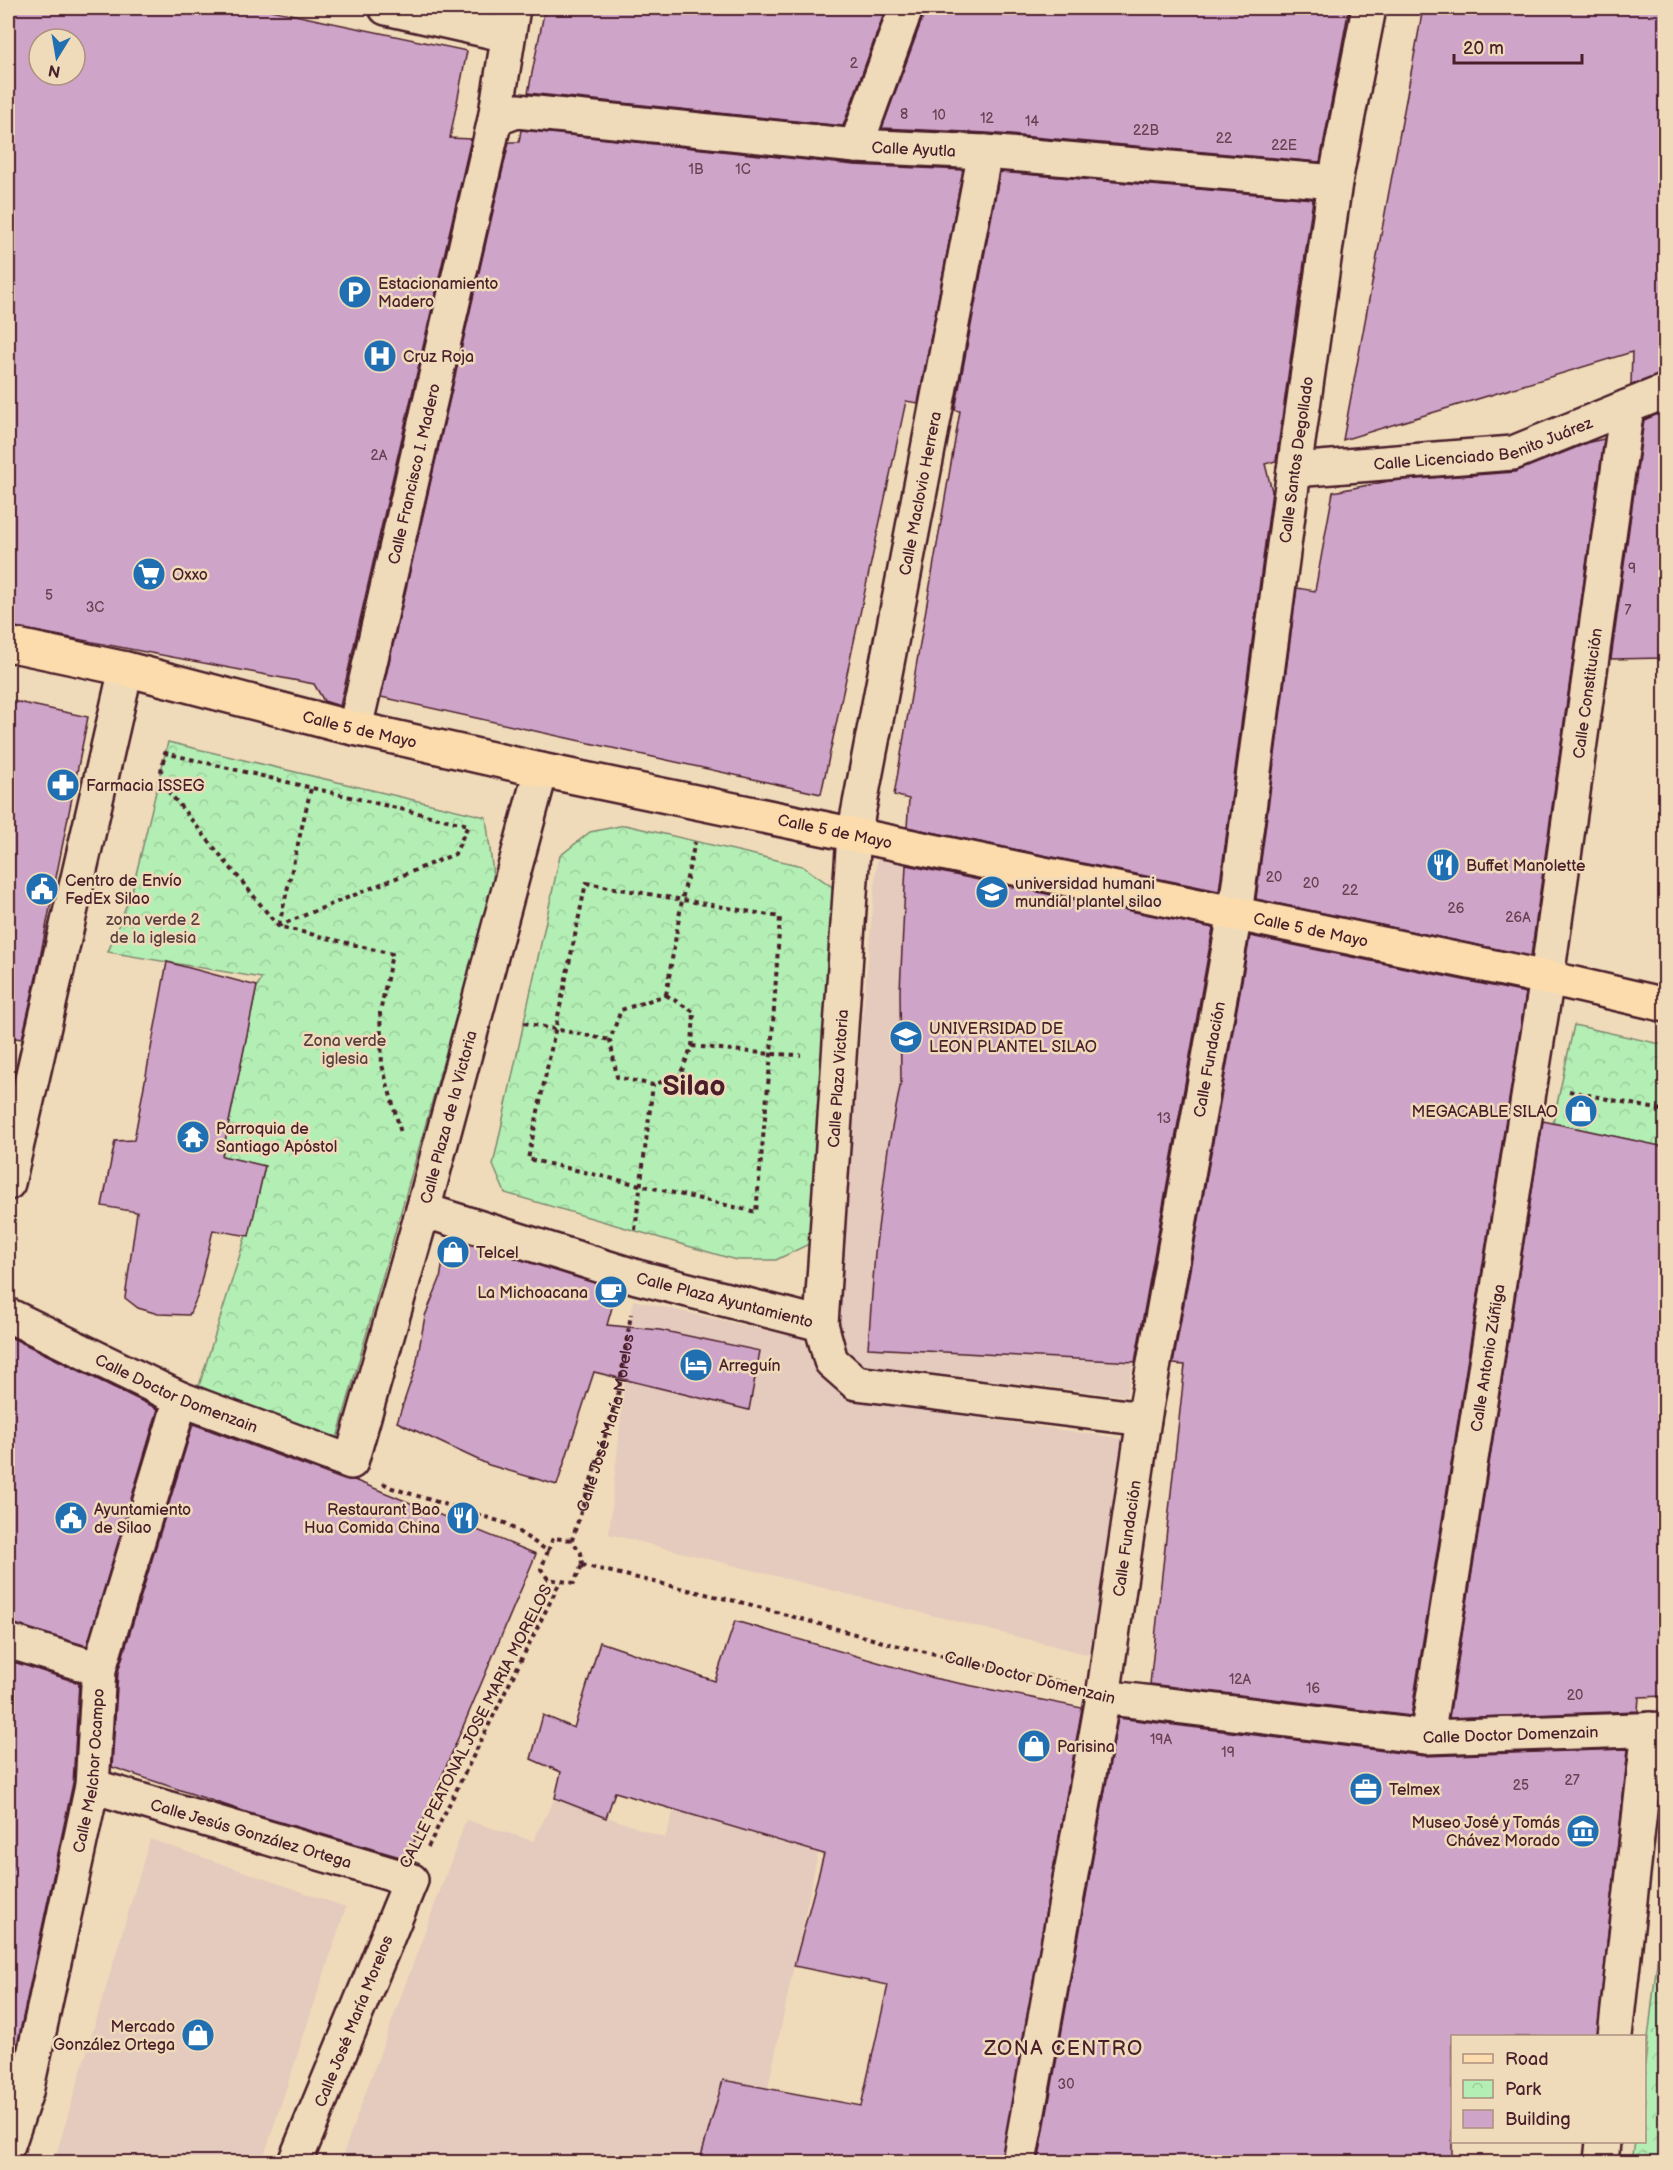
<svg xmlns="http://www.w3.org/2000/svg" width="1673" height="2170" viewBox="0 0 1673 2170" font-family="'Balsamiq Sans',sans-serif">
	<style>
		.built { fill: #e5cabe }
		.park { fill: url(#park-crowns); stroke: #7e8770; stroke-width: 1.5 }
		.building { fill: #cfa4c9; stroke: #4a1f2b; stroke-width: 1.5; fill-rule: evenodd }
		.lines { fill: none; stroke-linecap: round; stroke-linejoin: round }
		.street-casing { stroke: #4a1f2b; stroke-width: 38 }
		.primary-casing { stroke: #4a1f2b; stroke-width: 38 }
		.path { stroke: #4a1f2b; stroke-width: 4; stroke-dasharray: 4.5 4.5; stroke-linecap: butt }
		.street { stroke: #efdbb9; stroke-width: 33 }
		.primary { stroke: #fcdcac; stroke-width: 33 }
		.labels { text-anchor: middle; stroke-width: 5; stroke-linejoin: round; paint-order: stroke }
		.number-label { font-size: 14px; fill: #6b4052 }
		.street-label { font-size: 16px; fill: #4a1f2b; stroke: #efdbb9 }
		.poi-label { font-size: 16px; fill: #4a1f2b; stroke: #efdbb9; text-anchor: start }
		.park-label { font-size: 16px; fill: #5a3e40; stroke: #efdbb9 }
		.quarter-label { font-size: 20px; letter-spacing: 1.5px; fill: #4a1f2b; stroke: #efdbb9 }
		.town-label { font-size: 28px; font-weight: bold; fill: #4a1f2b; stroke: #efdbb9 }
	</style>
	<defs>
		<pattern id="park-crowns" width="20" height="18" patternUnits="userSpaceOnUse" patternTransform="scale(1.5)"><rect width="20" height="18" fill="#b3efb4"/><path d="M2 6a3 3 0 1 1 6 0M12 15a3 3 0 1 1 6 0" fill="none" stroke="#9bcc9b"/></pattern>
	</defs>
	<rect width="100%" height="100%" fill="#efdbb9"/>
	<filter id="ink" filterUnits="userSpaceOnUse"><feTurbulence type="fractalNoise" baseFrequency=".0167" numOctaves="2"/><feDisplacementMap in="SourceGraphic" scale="12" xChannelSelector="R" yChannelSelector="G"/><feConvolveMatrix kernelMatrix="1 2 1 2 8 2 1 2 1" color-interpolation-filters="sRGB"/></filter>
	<g filter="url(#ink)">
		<g class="built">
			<path d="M879,839L1218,921L1180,1108L1151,1286L1126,1396L831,1361Z"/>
			<path d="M633,1300L804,1339L813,1369L851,1400L1126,1439L1090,1655L609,1534Z"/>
			<path d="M735,1621L933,1678L895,1866L818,1853L768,2088L719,2096L699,2162H340L466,1820L533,1841L555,1798L665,1838Z"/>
			<path d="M150,1839L346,1907L262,2162H54Z"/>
		</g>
		<g class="park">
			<path d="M168,742L486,817L494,882L336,1442L279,1420L199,1386L256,1203L265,1166L222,1156L257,986L262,978L108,952L132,891Z"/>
			<path d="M625,825L802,866L831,886L844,911L818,1213L809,1244L776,1260H736L505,1193L493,1165L560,856L590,832Z"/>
			<path d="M1574,1025L1665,1045V1147L1553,1123Z"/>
			<path d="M1665,1894V2162H1632L1635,2142H1644L1645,2064Z"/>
		</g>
		<g class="building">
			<path d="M8,8H261L467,51L450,138L471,139L340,706L324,701L314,684L8,626ZM39,39H75V75H39Z"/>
			<path d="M545,8H886L843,126L528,93Z"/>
			<path d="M924,8H1349L1320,162L987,133L882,128L924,14Z"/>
			<path d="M1423,8H1665V373L1631,385L1632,352L1343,440Z"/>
			<path d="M521,130L854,165L963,170L918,403L906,401L821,794L381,697L509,142H519Z"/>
			<path d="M1000,172L1313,199L1276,461L1265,464L1272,491L1219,891L907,827L909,799L894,795L960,411L955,410Z"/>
			<path d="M1665,411V658L1611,659L1644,420Z"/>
			<path d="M1604,439L1531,956L1256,899L1297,588L1315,591L1333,492L1389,481L1515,472L1590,442Z"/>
			<path d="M8,700L88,717L37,973L22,1039L8,1037Z"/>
			<path d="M906,865L1213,928L1135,1362L868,1348L875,1253L888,1148L901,1082L900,991Z"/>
			<path d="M1250,936L1526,993L1411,1716L1150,1684L1185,1365L1173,1364Z"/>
			<path d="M167,962L257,986L222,1156L265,1166L249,1236L213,1230L198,1295L189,1315L158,1314L138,1308L125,1298L137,1212L102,1206L115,1141L134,1140Z"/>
			<path d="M1543,1121L1665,1147V1696L1639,1697L1638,1711L1449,1718Z"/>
			<path d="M447,1237L617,1290L607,1325L660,1330L760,1351L749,1410L594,1372L557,1485L489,1465L397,1422L416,1366L425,1316L440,1279Z"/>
			<path d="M8,1336L158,1409L87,1646L8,1623Z"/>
			<path d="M193,1424L344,1480H354L536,1554L407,1859L249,1813L112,1767L118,1672Z"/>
			<path d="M735,1621L933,1678L1082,1708L1001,2163H699L723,2080L861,2106L888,1985L794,1966L824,1854L615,1792L606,1818L555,1798L561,1772L531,1759L543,1715L574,1728L600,1642L715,1681Z"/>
			<path d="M8,1660L79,1683L73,1783L8,2088Z"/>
			<path d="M1118,1718L1425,1756L1628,1749L1597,2037H1452V2163H1038Z"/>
		</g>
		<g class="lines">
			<defs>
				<g id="street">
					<path d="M386,8L507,35"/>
					<path id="s2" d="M495,119L517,111L856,146L985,152L1335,182"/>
					<path d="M856,146L906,8"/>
					<path id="s3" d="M1294,470L1513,453L1666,391"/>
					<path id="s4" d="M355,728L495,119L513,8"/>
					<path d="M8,1183L126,669"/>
					<path id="s5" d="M423,1210L637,1277L821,1324L831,1361L856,1383L1144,1419"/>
					<path id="s6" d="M8,1315L181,1399L351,1462L423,1210L541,770"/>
					<path id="s7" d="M821,1324L854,835L985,152"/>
					<path d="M8,1641L99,1669"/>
					<path id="s8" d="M1103,1697L1427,1737L1666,1729"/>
					<path id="s9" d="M1427,1737L1547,978L1627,407"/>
					<path id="s10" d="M92,1786L411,1880L295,2162"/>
					<path d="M1615,2036L1649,1729"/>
					<path id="s11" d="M8,2145L26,2092L92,1786L99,1669L181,1399"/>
					<path id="s12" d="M1019,2162L1103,1697L1144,1419L1235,914L1294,470L1335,182L1369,8"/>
					<path d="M1601,2162L1603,2142"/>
				</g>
				<g id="primary">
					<path id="s13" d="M8,644L126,669L336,724L541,770L1566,982L1666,1005"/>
				</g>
			</defs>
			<use href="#street" class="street-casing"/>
			<use href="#primary" class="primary-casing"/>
			<g class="path">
				<path d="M586,883L780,917L771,1054L756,1212L528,1159Z"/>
				<path d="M279,925L311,788"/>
				<path d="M278,926L455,854L468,825L165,753L159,780L278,926L392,954L380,1013L382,1065L401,1133"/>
				<path d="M666,995L694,1012L692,1046L680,1075L653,1085L617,1077L610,1040L621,1010Z"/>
				<path d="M666,995L682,900L695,842"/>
				<path d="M524,1023L610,1040"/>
				<path d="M692,1046L771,1054L801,1055"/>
				<path d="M1569,1091L1666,1111"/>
				<path d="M635,1230L653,1085"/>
				<path d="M383,1483L392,1488L505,1523L548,1551L541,1569L548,1579L574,1583L582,1565"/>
				<path d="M548,1551L553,1538L572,1540"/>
				<path d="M582,1565L748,1604L890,1644L1066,1683"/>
				<path id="s1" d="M582,1565L581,1553L572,1540L618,1395L631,1314"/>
				<path d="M428,1847L560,1582"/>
			</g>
			<use href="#street" class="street"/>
			<use href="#primary" class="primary"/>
		</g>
	</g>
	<defs>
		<symbol id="parking-disc" viewBox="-11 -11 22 22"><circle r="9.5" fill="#1f6fb2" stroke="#efdbb9"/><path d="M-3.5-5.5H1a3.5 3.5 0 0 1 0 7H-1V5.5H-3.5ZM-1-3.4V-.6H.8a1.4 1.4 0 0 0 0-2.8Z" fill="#fff"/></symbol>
		<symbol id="hospital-disc" viewBox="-11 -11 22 22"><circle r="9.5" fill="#1f6fb2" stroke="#efdbb9"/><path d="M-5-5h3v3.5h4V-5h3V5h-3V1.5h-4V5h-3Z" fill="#fff"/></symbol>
		<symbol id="supermarket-disc" viewBox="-11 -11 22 22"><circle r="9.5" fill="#1f6fb2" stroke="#efdbb9"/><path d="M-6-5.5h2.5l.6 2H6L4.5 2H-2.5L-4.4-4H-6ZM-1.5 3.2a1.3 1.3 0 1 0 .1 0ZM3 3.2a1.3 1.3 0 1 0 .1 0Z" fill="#fff"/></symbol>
		<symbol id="pharmacy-disc" viewBox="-11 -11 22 22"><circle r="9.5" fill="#1f6fb2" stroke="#efdbb9"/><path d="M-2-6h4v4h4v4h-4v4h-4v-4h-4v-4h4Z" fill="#fff"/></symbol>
		<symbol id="restaurant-disc" viewBox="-11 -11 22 22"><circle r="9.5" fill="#1f6fb2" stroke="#efdbb9"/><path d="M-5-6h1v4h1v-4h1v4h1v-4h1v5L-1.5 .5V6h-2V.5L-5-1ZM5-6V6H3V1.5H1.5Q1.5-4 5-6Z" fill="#fff"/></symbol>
		<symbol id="civic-disc" viewBox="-11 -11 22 22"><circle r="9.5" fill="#1f6fb2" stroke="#efdbb9"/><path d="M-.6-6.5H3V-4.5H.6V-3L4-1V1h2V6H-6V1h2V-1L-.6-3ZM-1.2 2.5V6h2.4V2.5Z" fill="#fff"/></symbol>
		<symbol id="university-disc" viewBox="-11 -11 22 22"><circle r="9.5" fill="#1f6fb2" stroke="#efdbb9"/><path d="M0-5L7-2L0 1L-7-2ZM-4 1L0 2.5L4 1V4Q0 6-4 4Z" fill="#fff"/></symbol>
		<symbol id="shop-disc" viewBox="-11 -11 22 22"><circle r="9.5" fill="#1f6fb2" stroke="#efdbb9"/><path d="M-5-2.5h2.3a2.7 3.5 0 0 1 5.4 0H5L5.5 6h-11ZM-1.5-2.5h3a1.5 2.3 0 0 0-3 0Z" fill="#fff"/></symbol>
		<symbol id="temple-disc" viewBox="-11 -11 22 22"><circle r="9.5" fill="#1f6fb2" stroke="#efdbb9"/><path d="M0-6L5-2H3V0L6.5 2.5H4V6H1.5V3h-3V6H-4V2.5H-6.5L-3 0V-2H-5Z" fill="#fff"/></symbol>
		<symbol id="cafe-disc" viewBox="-11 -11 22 22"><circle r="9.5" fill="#1f6fb2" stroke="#efdbb9"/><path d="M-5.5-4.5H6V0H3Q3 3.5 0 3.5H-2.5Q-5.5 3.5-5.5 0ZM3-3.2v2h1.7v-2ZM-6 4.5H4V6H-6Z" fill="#fff"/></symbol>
		<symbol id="hotel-disc" viewBox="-11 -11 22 22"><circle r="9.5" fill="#1f6fb2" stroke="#efdbb9"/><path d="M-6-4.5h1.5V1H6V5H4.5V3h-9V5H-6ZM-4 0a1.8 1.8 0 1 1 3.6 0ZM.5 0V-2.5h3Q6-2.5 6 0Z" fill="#fff"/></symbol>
		<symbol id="office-disc" viewBox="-11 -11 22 22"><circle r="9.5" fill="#1f6fb2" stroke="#efdbb9"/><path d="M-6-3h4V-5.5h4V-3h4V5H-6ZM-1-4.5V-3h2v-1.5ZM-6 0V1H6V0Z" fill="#fff"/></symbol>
		<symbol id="museum-disc" viewBox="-11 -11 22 22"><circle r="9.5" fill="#1f6fb2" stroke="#efdbb9"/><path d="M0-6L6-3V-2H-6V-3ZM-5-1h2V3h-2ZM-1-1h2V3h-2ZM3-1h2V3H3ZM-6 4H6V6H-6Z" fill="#fff"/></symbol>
	</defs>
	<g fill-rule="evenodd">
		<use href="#parking-disc" x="336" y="273" width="38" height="38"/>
		<use href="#hospital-disc" x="361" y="337" width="38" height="38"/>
		<use href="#supermarket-disc" x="130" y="555" width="38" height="38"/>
		<use href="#pharmacy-disc" x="44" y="766" width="38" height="38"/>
		<use href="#restaurant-disc" x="1424" y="846" width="38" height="38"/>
		<use href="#civic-disc" x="23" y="870" width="38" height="38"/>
		<use href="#university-disc" x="973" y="873" width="38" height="38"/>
		<use href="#university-disc" x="887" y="1018" width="38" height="38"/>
		<use href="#shop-disc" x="1562" y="1092" width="38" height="38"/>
		<use href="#temple-disc" x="174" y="1118" width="38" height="38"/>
		<use href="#shop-disc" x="434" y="1233" width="38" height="38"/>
		<use href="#cafe-disc" x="592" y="1273" width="38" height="38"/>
		<use href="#hotel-disc" x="677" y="1346" width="38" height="38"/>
		<use href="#civic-disc" x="52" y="1499" width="38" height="38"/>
		<use href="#restaurant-disc" x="444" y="1499" width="38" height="38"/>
		<use href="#shop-disc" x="1015" y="1727" width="38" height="38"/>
		<use href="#office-disc" x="1347" y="1770" width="38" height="38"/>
		<use href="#museum-disc" x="1564" y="1812" width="38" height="38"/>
		<use href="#shop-disc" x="179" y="2016" width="38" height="38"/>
	</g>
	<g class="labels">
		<g class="number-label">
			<text x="854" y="68">2</text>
			<text x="904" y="119">8</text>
			<text x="939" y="120">10</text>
			<text x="987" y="123">12</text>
			<text x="1032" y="126">14</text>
			<text x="1146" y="135">22B</text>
			<text x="1224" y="143">22</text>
			<text x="1284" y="150">22E</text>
			<text x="696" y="174">1B</text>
			<text x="743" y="174">1C</text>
			<text x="379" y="460">2A</text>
			<text x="1632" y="573">9</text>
			<text x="49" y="600">5</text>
			<text x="95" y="612">3C</text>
			<text x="1628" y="615">7</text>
			<text x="1274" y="882">20</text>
			<text x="1311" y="888">20</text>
			<text x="1350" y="895">22</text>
			<text x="1456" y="913">26</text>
			<text x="1518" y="922">26A</text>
			<text x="1164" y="1123">13</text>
			<text x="1240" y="1684">12A</text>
			<text x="1313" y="1693">16</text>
			<text x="1575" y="1700">20</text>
			<text x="1161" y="1744">19A</text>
			<text x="1228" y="1757">19</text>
			<text x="1572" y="1785">27</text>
			<text x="1521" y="1790">25</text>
			<text x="1066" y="2089">30</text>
		</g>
		<g class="street-label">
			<text dy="6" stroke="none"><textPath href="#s2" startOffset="422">Calle Ayutla</textPath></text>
			<text dy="6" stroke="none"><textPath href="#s3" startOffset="192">Calle Licenciado Benito Juárez</textPath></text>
			<text dy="6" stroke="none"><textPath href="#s12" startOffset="1725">Calle Santos Degollado</textPath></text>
			<text dy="6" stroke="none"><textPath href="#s4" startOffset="261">Calle Francisco I. Madero</textPath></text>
			<text dy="6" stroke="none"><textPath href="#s7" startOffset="838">Calle Maclovio Herrera</textPath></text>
			<text dy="6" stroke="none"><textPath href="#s9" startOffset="1056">Calle Constitución</textPath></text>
			<text dy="6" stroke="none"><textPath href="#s13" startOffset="362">Calle 5 de Mayo</textPath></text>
			<text dy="6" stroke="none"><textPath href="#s13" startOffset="848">Calle 5 de Mayo</textPath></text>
			<text dy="6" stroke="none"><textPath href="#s13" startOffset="1334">Calle 5 de Mayo</textPath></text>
			<text dy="6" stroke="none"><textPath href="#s12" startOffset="1119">Calle Fundación</textPath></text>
			<text dy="6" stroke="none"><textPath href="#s7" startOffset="246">Calle Plaza Victoria</textPath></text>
			<text dy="6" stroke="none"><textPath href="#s6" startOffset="732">Calle Plaza de la Victoria</textPath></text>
			<text dy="6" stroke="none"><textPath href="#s5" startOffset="315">Calle Plaza Ayuntamiento</textPath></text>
			<text dy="6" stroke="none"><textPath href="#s9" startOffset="384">Calle Antonio Zúñiga</textPath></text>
			<text dy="6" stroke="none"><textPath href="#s6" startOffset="186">Calle Doctor Domenzain</textPath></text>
			<text dy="6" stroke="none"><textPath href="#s1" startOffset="150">Calle José María Morelos</textPath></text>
			<text dy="6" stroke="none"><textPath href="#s12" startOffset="633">Calle Fundación</textPath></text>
			<text transform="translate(1030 1677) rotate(14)" y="6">Calle Doctor Domenzain</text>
			<text transform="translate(475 1726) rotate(-63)" y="6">CALLE PEATONAL JOSE MARIA MORELOS</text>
			<text dy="6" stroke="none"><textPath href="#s8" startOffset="410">Calle Doctor Domenzain</textPath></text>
			<text dy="6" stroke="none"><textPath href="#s11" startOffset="384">Calle Melchor Ocampo</textPath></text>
			<text dy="6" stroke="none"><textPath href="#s10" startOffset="166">Calle Jesús González Ortega</textPath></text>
			<text transform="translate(353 2021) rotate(-68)" y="6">Calle José María Morelos</text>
		</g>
		<g class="poi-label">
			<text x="378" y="289">Estacionamiento<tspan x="378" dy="18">Madero</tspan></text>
			<text x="403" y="362">Cruz Roja</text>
			<text x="172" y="580">Oxxo</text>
			<text x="86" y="791">Farmacia ISSEG</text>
			<text x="1466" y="871">Buffet Manolette</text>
			<text x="65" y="886">Centro de Envío<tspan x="65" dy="18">FedEx Silao</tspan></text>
			<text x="1015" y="889">universidad humani<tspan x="1015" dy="18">mundial plantel silao</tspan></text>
			<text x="929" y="1034">UNIVERSIDAD DE<tspan x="929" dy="18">LEON PLANTEL SILAO</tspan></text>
			<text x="1558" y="1117" text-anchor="end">MEGACABLE SILAO</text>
			<text x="216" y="1134">Parroquia de<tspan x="216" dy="18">Santiago Apóstol</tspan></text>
			<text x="476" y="1258">Telcel</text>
			<text x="588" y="1298" text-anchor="end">La Michoacana</text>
			<text x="719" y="1371">Arreguín</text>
			<text x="94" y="1515">Ayuntamiento<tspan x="94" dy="18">de Silao</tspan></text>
			<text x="440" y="1515" text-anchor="end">Restaurant Bao<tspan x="440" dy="18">Hua Comida China</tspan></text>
			<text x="1057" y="1752">Parisina</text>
			<text x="1389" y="1795">Telmex</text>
			<text x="1560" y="1828" text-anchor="end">Museo José y Tomás<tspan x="1560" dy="18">Chávez Morado</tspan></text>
			<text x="175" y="2032" text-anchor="end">Mercado<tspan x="175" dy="18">González Ortega</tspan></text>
		</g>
		<g class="park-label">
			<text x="153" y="925">zona verde 2<tspan x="153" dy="18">de la iglesia</tspan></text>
			<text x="345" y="1046">Zona verde<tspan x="345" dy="18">iglesia</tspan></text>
		</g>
		<g class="quarter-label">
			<text x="1064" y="2055">ZONA CENTRO</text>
		</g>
		<g class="town-label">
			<text x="694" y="1095">Silao</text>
		</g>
	</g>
	<rect width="1673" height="2170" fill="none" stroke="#efdbb9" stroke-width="30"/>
	<rect x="15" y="15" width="1643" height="2140" fill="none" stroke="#4a1f2b" stroke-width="2" filter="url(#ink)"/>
	<rect x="1451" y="2035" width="195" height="108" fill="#efdbb9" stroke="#ad9080" stroke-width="1.5"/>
	<rect x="1463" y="2054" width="30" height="9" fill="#fcdcac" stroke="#ad9080" stroke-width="1.5"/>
	<text x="1505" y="2065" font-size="18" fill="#4a1f2b">Road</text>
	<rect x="1463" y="2080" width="30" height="18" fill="url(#park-crowns)" stroke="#ad9080" stroke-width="1.5"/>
	<text x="1505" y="2095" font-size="18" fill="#4a1f2b">Park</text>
	<rect x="1463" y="2110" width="30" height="18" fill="#cfa4c9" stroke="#ad9080" stroke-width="1.5"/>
	<text x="1505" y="2125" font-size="18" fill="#4a1f2b">Building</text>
	<g transform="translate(57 57) rotate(191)"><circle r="28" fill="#efdbb9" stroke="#ad9080" stroke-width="1.5"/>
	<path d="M0-4.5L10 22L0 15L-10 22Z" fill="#1f6fb2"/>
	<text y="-9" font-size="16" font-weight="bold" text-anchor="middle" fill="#4a1f2b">N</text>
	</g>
	<path d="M1454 54v9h128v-9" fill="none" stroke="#4a1f2b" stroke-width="3"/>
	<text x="1463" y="54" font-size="18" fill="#4a1f2b" stroke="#efdbb9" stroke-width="4.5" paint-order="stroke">20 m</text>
</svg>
